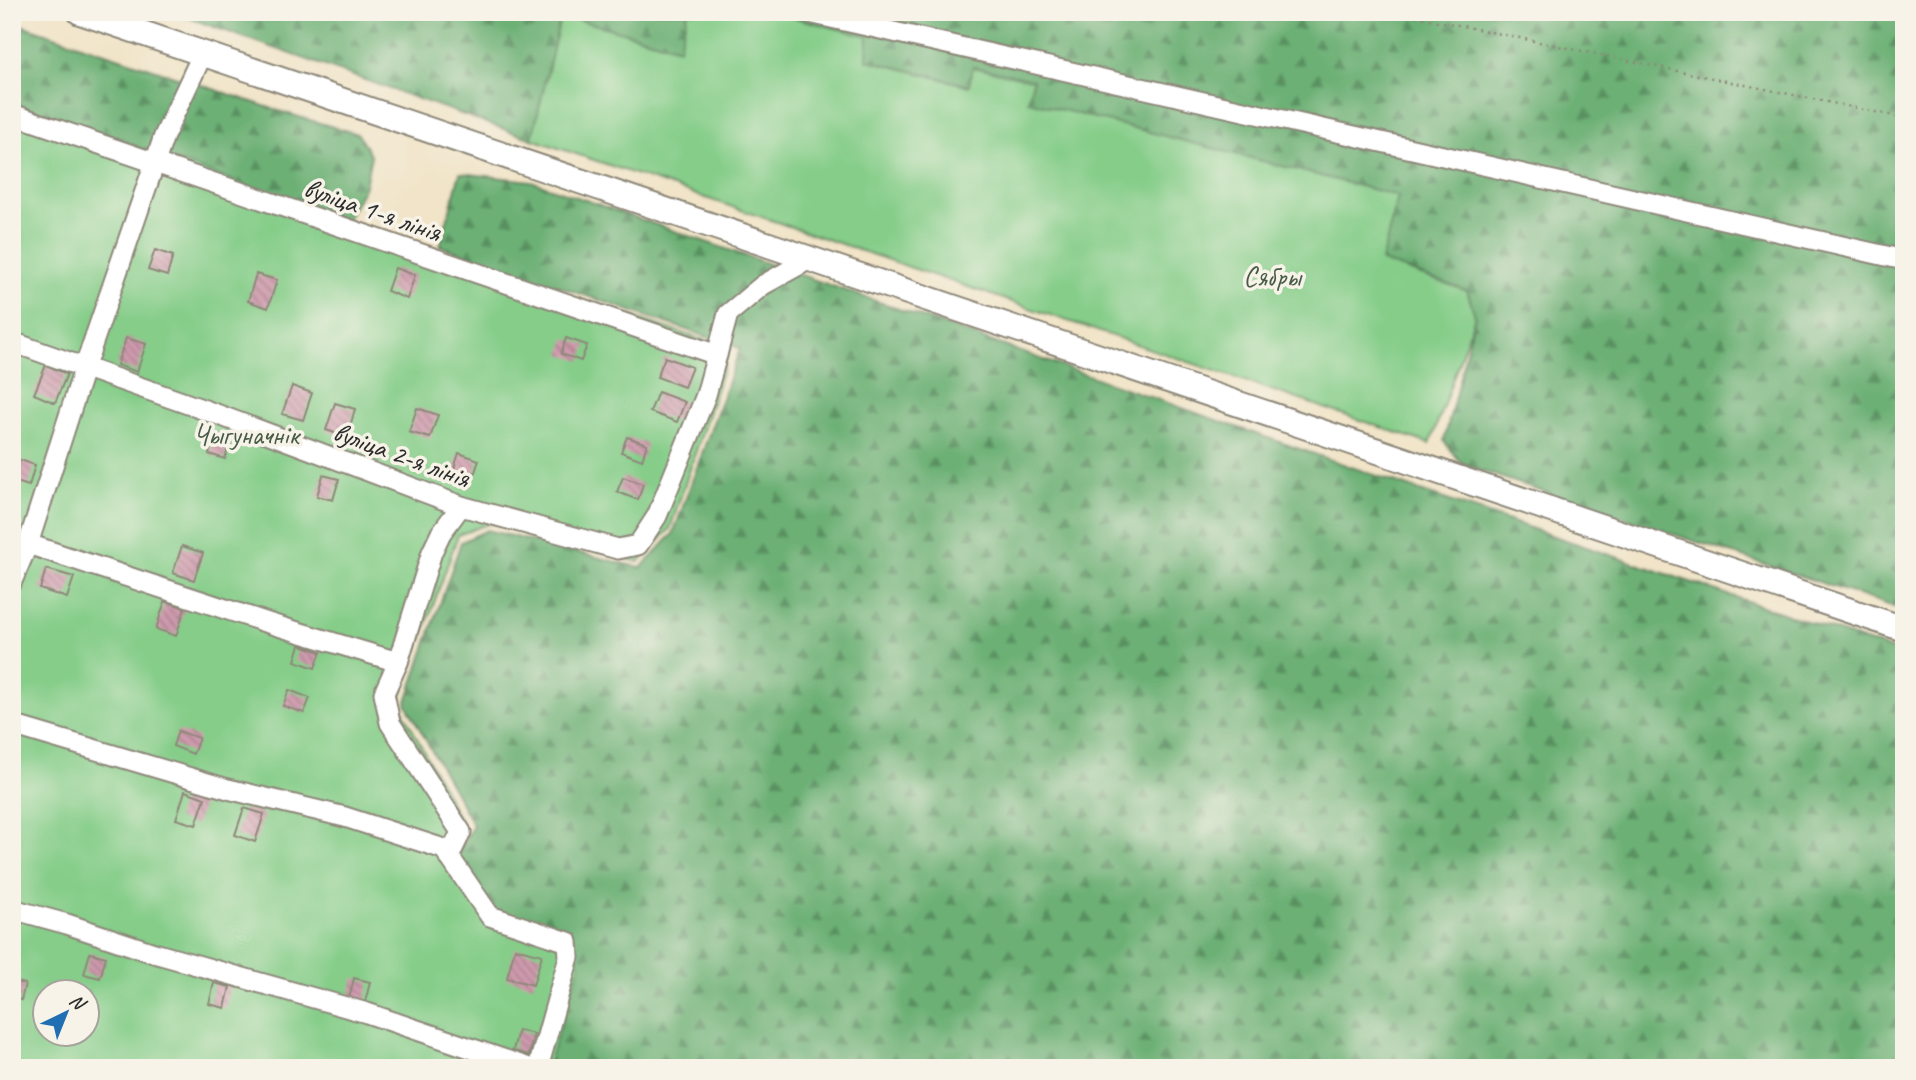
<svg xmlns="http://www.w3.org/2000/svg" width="1916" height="1080" viewBox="0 0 1916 1080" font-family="Caveat,sans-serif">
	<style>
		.forest { fill: url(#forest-firs); stroke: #4c6e50; stroke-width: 2 }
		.garden { fill: #85cd89; stroke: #587c5a; stroke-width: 2; fill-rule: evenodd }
		.building { fill: url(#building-back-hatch) }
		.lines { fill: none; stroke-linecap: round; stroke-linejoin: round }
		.minor-casing { stroke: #8e887a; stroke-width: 23 }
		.major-casing { stroke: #8e887a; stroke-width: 28 }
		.path { stroke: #8e887a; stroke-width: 2.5; stroke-dasharray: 2 5; stroke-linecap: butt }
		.minor { stroke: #fff; stroke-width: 19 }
		.major { stroke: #fff; stroke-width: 24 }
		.labels { text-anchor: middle; stroke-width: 7; stroke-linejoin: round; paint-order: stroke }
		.street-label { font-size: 28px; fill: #2b2b2b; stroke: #f7f3e8 }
		.park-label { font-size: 28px; fill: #465c47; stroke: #f7f3e8 }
	</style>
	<defs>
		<pattern id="forest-firs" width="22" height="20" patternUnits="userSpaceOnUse" patternTransform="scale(1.75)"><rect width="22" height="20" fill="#6cb075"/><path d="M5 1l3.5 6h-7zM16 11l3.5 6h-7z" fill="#598f60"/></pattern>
		<pattern id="building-back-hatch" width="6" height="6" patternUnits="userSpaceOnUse" patternTransform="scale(1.75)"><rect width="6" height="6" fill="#cf9aad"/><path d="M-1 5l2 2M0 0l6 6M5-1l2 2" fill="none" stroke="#a87e8d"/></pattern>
	</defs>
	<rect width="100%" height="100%" fill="#f7f3e8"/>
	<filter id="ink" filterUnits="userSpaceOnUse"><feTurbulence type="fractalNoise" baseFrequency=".0143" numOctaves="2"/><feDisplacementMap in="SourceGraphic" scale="14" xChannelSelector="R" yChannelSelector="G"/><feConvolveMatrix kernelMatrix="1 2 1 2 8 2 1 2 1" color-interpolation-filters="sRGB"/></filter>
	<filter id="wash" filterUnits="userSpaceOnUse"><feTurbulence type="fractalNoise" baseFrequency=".00686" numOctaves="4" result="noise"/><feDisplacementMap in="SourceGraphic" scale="28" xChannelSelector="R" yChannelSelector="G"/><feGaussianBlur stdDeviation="1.57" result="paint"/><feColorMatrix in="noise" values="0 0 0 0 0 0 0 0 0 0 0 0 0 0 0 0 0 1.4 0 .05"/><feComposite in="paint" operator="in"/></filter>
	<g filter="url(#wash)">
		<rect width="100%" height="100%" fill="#f1e4c8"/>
		<g class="forest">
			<path d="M172,12H688L680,48L561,15L532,139Z"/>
			<path d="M771,12H1904V610L1463,465L1444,441L1475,316L1467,291L1381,261L1398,196L1027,101L1033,80L974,67L970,86L867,60V36Z"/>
			<path d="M12,22L282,112L358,134L371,156L365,186L346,221L12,103Z"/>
			<path d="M460,173L531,181L1426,493L1904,654V1068H547L493,909L455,859L473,825L406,704L461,542L487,530L641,568L673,534L740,348L440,246Z"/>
		</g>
		<g class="garden">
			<path d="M688,12H771L868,36L867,60L969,86L973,67L1033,80L1028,101L1398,196L1381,261L1467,291L1475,316L1430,444L532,139L561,15L679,48Z"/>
			<path d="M12,103L444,255L730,349L670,529L639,562L490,523L458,535L399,703L461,823L444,858L493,909L568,942L580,964L547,1068H12ZM46,992H88V1034H46Z"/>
		</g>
		<g id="blocks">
			<g class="building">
				<path d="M155,250L173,256L167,276L148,270Z"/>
				<path d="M395,268L415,275L407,299L387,291Z"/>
				<path d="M256,274L277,280L268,308L248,301Z"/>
				<path d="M126,338L146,344L137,372L117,365Z"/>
				<path d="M566,338L587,345L581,361L561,354Z"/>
				<path d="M665,357L692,367L684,387L657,377Z"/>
				<path d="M46,365L67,374L55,403L34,394Z"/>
				<path d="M292,386L312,393L303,420L282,414Z"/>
				<path d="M658,392L685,402L677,422L650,412Z"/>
				<path d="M335,403L355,409L347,437L326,430Z"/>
				<path d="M417,408L438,415L430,438L409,432Z"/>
				<path d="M215,433L231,438L225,459L209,454Z"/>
				<path d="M627,437L647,444L642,460L621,452Z"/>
				<path d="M459,453L479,460L470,487L450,481Z"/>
				<path d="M20,460L35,465L29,486L13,481Z"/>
				<path d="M323,475L339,479L333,500L317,496Z"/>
				<path d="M623,477L643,484L638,500L617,492Z"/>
				<path d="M182,546L203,553L194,580L173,573Z"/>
				<path d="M46,569L74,577L67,598L40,589Z"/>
				<path d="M165,601L185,608L176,636L156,629Z"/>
				<path d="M300,645L321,652L315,668L295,661Z"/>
				<path d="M289,690L310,698L304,713L283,706Z"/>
				<path d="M178,731L199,738L193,754L173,746Z"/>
				<path d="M185,791L205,798L196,825L176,819Z"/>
				<path d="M244,808L264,814L255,842L235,835Z"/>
				<path d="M515,948L542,955L533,985L507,978Z"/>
				<path d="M90,953L106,957L100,978L84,974Z"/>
				<path d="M354,978L370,982L365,1003L349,999Z"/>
				<path d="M12,981L25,984L21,1000L12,998Z"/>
				<path d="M214,983L230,987L225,1008L209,1004Z"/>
				<path d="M518,1030L534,1034L529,1055L513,1051Z"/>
			</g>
		</g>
	</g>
	<g filter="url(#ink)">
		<use href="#blocks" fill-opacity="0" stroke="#8e887a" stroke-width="2"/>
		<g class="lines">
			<defs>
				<g id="minor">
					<path d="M805,12L1904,260"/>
					<path d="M12,114L717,355"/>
					<path d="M12,342L219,415L461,506L618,549L638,545L657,516L706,395L728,314L763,285L808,260"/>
					<path d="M12,543L28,544L268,623L398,662"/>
					<path d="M12,581L28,544L84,369L164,136L203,53"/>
					<path d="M12,725L228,789L345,817L444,849L490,916L568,942L569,957L538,1068"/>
					<path d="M449,857L461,832L390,723L384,693L398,662L432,552L441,533L461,506"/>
					<path d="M12,909L67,924L154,953L367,1013L529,1068"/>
				</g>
				<path id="major" d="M80,12L1904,629"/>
			</defs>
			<use href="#minor" class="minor-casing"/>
			<use href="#major" class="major-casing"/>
			<path class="path" d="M1395,12L1904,118"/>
			<use href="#minor" class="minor"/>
			<use href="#major" class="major"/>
		</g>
	</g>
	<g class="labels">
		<g class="street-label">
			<text transform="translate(373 209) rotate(19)" y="10">вуліца 1-я лінія</text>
			<text transform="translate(402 454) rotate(20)" y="10">вуліца 2-я лінія</text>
		</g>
		<g class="park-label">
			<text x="1272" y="286">Сябры</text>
			<text x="246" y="444">Чыгуначнік</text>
		</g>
	</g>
	<rect width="1916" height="1080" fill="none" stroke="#f7f3e8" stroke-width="42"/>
	<g transform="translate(66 1013) rotate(43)"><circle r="33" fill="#f7f3e8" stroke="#a5a39c" stroke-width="2"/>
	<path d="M0-5L12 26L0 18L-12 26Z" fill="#1f6fb2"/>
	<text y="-10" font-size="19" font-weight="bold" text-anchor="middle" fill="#2b2b2b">N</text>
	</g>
</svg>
